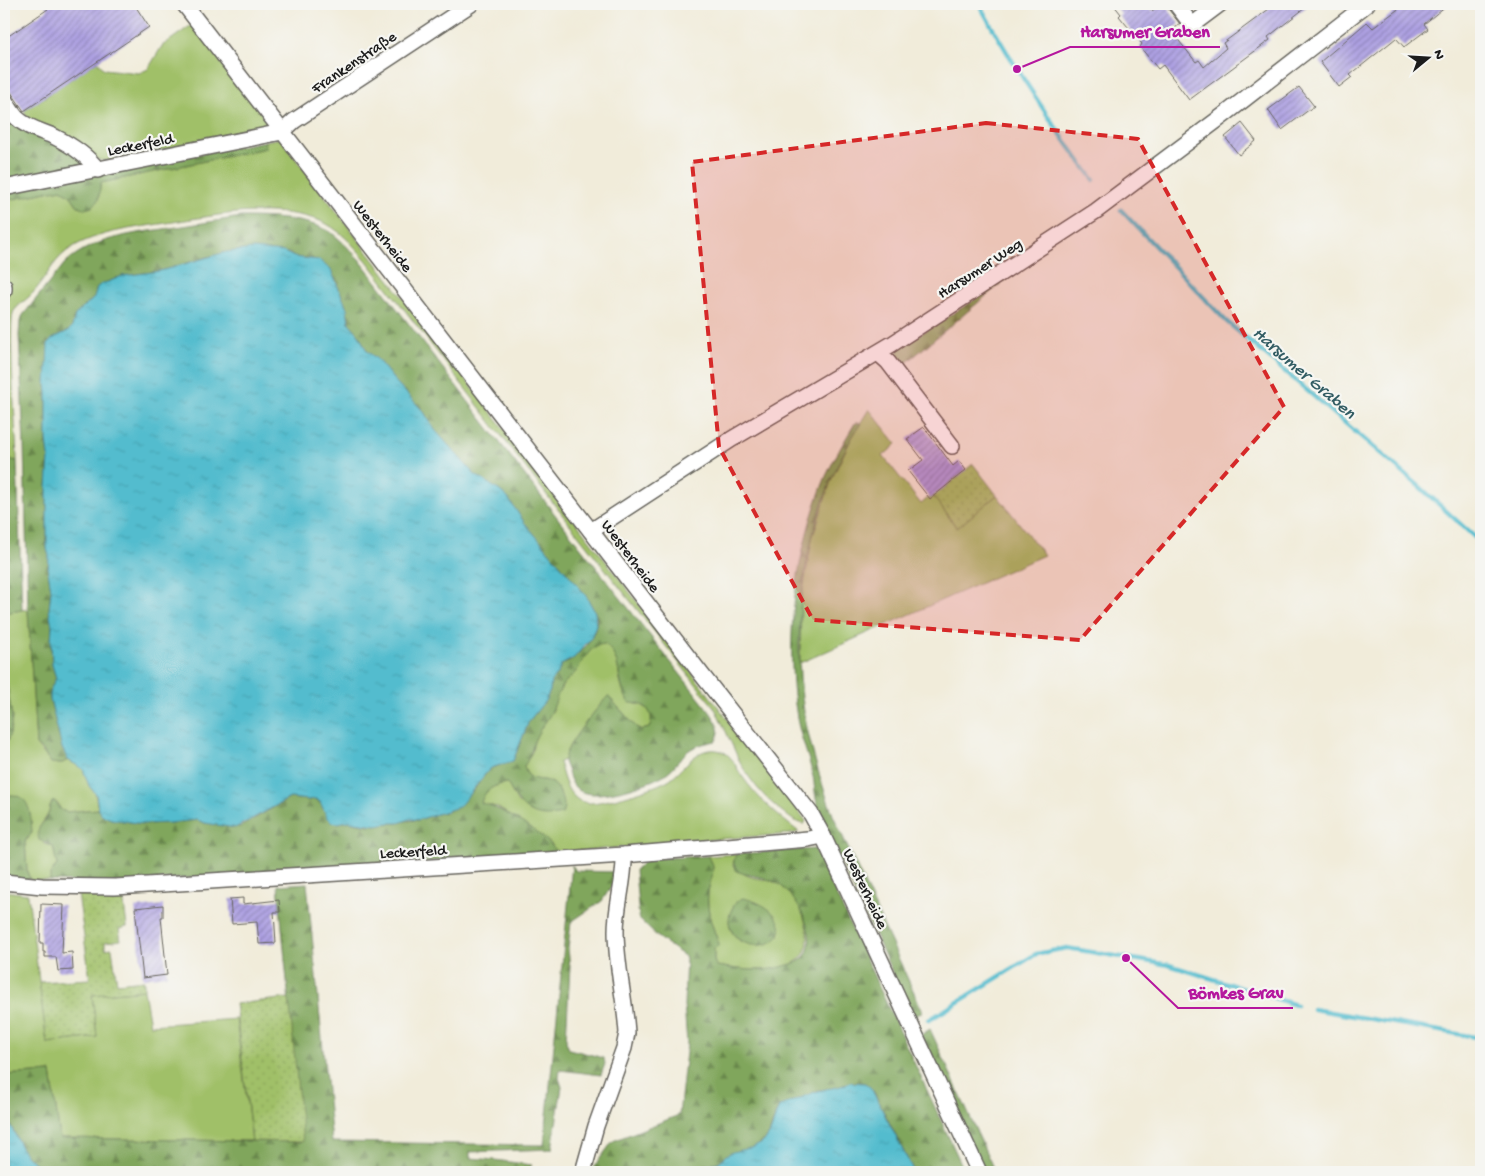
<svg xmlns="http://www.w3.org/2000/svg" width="1485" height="1176" viewBox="0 0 1485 1176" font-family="'Gochi Hand',sans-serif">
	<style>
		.grass { fill: #a0c068; stroke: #5e6e42; fill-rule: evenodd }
		.forest { fill: url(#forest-firs); stroke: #4e613c }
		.park { fill: url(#park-dots); stroke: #5e6e42 }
		.water { fill: url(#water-ripples); stroke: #376c75 }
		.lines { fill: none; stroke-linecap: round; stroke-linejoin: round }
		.stream { stroke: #52bcce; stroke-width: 4.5 }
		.building { fill: url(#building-hatch) }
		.minor-casing { stroke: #67655e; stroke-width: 18 }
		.minor { stroke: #fff; stroke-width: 15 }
		.marked { fill: #d62828; fill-opacity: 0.2; stroke: #d62828; stroke-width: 4; stroke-dasharray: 10 6; stroke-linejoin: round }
		.labels { text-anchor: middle; stroke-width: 4.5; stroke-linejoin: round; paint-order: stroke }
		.street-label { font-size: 16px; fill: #1c1c1c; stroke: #f6f6f2 }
		.water-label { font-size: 18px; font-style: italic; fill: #325c63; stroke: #f6f6f2 }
		.leader { fill: none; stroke: #b5179e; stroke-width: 2 }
		.callout-dot { fill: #b5179e; stroke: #f6f6f2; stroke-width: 2 }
		.callout-label { font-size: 18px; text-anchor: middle; font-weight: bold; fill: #b5179e; stroke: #f6f6f2; stroke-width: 4.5; stroke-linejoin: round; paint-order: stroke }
	</style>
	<defs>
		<pattern id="forest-firs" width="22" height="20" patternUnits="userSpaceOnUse" patternTransform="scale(1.25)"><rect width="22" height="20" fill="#80a65c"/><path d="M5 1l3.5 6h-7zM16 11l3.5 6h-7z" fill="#68864b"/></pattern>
		<pattern id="park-dots" width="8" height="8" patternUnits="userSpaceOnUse" patternTransform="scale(1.25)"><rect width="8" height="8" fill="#a0c068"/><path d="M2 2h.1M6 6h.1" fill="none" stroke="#89a45a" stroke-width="1.8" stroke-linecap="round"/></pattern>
		<pattern id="water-ripples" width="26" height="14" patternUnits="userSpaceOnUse" patternTransform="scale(1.25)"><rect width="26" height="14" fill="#52bcce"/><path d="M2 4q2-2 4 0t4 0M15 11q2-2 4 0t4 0" fill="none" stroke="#47a1b0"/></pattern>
		<pattern id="building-hatch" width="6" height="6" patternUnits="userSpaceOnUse" patternTransform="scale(1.25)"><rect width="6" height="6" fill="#ada0e2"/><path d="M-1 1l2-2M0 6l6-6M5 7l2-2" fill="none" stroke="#8c82b6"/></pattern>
	</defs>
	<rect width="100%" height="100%" fill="#f6f6f2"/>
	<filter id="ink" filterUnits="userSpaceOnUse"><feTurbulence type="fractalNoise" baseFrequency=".02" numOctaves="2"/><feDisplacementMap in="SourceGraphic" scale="10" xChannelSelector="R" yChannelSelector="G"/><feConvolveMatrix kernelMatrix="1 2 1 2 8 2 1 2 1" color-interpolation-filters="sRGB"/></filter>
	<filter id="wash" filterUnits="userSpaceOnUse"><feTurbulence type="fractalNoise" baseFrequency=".0096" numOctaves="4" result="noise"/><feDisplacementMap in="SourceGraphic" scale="20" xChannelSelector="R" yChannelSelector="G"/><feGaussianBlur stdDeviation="1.12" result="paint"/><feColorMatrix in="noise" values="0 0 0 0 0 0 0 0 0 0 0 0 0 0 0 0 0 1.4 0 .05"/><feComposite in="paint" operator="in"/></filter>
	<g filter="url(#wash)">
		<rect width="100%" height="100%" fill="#f1ecda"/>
		<g class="grass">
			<path d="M193,24L267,121L264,130L105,161L98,160L28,119L24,111L97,61L104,69L139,73L148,69L162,46Z"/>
			<path d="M280,138L806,821L804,824C796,823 790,818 784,813C762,797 744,774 734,749C727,735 722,721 714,707L553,503L367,261C353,245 339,228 318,220C300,214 277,211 258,212C232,212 205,217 179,221C145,227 95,230 67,251C52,262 44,282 31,295C26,300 18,305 14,311C7,321 17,440 17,461L4,460V301L8,300L4,201L61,189L71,196L77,205L84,209L92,207L98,200L101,183L266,148L265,141Z"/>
			<path d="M869,409L897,444L883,456L921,504L929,497L931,499L933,496L957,527L997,495L1044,555L800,663L801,603L812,539L832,478L853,435Z"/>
			<path d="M28,609L36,745L52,763L60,764L68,760L83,769L89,786L95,793L98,809L66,812L61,810L57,803L50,806L49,813L39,828L44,844L53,846L57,865L54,868L50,881L30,880L27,871L25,841L29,838L11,795L4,798L5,746L10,734L12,717L4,666V613Z"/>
			<path d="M600,644H605C622,658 616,671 622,688C624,694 631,700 635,704C647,704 656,716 649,728L642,730L636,727L608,696C591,716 572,736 564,760L559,762C563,775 565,790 577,799C579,801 584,802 587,803C604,804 656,788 670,779C686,767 698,744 721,751C732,754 736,768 742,776C758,799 777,815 799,832L790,834L719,839L556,853L552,845L535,832L497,807L480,803C484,790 494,785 507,783L518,803L562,814L564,806C562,799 560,789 554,784C543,776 528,785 524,766L532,752L534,740L543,724L553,710L554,701L564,683L573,675L590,650Z"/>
			<path d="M737,854L734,858L733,866C737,869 742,873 746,875C760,881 772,877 786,889C797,899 804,914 807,929C817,980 748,971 716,966L714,961V948L719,944C713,928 706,911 708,893C709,881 719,866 707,856ZM743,899C762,905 783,911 779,936L741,942C737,938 733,935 731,930C726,919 732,903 743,899Z"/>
			<path d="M4,891L28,894L47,1043L97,1037L92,995L144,990L150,1025L236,1019L252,1141L60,1138L51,1072L4,1075Z"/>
		</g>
		<g class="forest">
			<path d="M4,114L13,123L53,141L88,164L4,181Z"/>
			<path d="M265,141L266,148L101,183L98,200L92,207L84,209L77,205L71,196L61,189L4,201L12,190Z"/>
			<path d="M241,217C266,217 304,218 327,230C339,237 349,249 359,259L560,521L710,712L717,723L719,733L716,741C706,743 696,745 688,751C680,758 675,767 667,773C651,784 597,801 580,791C573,787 570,780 568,772C567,769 565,765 564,762C563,746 598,708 608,696L636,727L642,730L649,728C654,719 650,707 640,704C636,703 632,704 628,702C626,697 623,692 622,687C618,671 618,655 605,644C587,645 584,664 573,675C571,678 567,680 564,683C558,691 556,702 552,711C548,720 540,728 536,737C531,748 532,755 524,766C528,785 543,776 554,784C560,789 562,799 564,807L562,814C531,821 521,808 507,783C494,785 484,790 481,803C494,804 544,834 552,846C554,848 555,850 556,853L113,883L50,881V875L57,865L53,846L39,840C35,825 44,826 48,814C50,810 50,806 52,802L55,801L61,810L66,812L98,809L102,815L111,819L143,824L170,823L197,820L205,823L240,827L290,798L308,800L316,799L338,823L348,821L368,825L388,823H399L404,821L418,820L439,813L448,812L473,791L487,772L491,768L513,761L529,721L545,701L550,691L551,681L558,673L561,665L571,661L587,645L595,630L597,619L595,612L585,594L524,522L508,498L500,491L474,474L434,430L424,412L394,380L377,359L367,351L358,333L349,323L347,308L331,270L314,259L294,257L289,253L211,256L160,271L122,276L108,282L103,283L94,298L75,315L72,327L68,331L52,339L46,384L47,393V440L49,457L47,487V549L49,556L48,571L51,590L49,610L52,626L51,640L52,665L56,678L50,690V699L62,748L68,760L60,764L51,763L43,751L36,745L28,609L24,446L19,335L20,321L23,315L65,263C94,236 139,233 177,227C198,224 220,220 241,217Z"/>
			<path d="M1029,260L899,369L895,359L898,348L971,302Z"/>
			<path d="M855,423H861C810,502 791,605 802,697C807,738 819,776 833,815L923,1012L913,1017L822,821C819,811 816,802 815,792C814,785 814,779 812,773C808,754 800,737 797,718C784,638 795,551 826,476C834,458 845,440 855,423Z"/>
			<path d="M9,459L17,461L22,610L4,613V460Z"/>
			<path d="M4,666L12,717L10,734L5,746L4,760Z"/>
			<path d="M11,795C31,794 31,818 32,833L25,841L27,871L30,880L4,877V798Z"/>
			<path d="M815,849L965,1172H914L874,1092L865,1083L850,1082L840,1088L819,1090L797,1101L780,1106L776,1113L769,1135L763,1142L755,1147L727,1155L718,1162L704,1165L685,1172H590L613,1141L679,1115L687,1043L684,1005L686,957L661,940L639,919L635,870L647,859L707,856C719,867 709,880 708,893C706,911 713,928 719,944L717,947L714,948V961L717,966C742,970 764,973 788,965C792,964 796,963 799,961C826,944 795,890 773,881C762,876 748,876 736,871C733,865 733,859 737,854Z"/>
			<path d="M572,865L576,871L617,872L618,876L602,901L571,922L568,949L570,967L566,1041L569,1049L604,1058L605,1064L601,1075L560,1070L559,1078L562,1087L552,1149L470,1152V1158L495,1160L532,1165L527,1172H235L226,1170L212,1172H64C44,1170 26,1162 18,1141C14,1132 12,1125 4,1118V1075L51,1072L60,1138L302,1142L278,885L307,883L332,1142L544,1145Z"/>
			<path d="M743,898C756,901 768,906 776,917C795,943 748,957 733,933C726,921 729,912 737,901Z"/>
			<path d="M930,1029L995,1172H984L921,1035Z"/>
		</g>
		<g class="park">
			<path d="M973,464L997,495L957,528L933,496Z"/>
			<path d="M78,894L123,895L127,927L119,929L121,940L105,942V949L112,948L117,983L144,980V990L92,995L97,1037L47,1043L39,982L90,979Z"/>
			<path d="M289,998L303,1142L252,1141L235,1004Z"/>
		</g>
		<g class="water">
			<path d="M253,249L284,252L294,257L319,260L331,270L347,308L349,323L358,333L367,351L377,359L394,380L424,412L435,430L474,474L500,491L508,498L524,522L585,594L595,612L596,625L591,638L574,658L561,665L558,673L551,681L550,691L545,701L529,721L513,761L491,768L487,772L459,807L418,820L410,819L399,823H388L376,825L348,821L338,823L332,822L327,817L320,802L316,799L308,800L290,798L235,828L205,823L197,820L170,823L143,824L111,819L102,815L98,809L96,794L89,786L83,769L68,760L62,748L50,699V690L56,678L52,665L51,640L52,626L49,610L51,590L48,571L49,556L47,549V487L49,457L47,440V393L46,384L48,344L52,339L68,331L72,327L75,315L94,298L97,287L103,283L108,282L122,276L160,271L226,252Z"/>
			<path d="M850,1082L865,1083L871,1088L914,1172H685C696,1166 710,1167 719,1162C722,1160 724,1156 728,1154C742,1147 760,1151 769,1135C774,1126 774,1115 780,1106C793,1102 805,1095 818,1091C830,1087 838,1089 850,1082Z"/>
			<path d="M4,1118C11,1125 14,1132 18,1141C26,1162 44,1170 64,1172H4Z"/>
		</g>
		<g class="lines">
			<g class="stream">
				<path d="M979,4C1013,65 1051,124 1094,180"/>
				<path d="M1121,210L1226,321L1420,487L1481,543"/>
				<path d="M1313,1009L1481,1038"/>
				<path d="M929,1020L1036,954L1067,948L1169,965L1296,1005"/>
			</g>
		</g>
		<g id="blocks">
			<g class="building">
				<path d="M44,4H134L149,27L24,111L4,82V39L48,9Z"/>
				<path d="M1113,4H1146L1152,11L1161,4H1167L1169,10L1180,24L1171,31L1196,62L1199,60L1204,67L1226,48L1223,43L1269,9L1264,4H1310L1268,37L1270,40L1189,100L1163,65L1158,69L1140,47L1142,44L1119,16L1121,14Z"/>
				<path d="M1405,4H1448L1424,24L1428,29L1404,47L1396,38L1350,75L1352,77L1339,87L1320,62L1367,22L1373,28Z"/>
				<path d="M1299,87L1314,106L1282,130L1268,110Z"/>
				<path d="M1242,123L1256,141L1239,155L1225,137Z"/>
				<path d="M924,427L953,466L959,461L966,470L930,499L908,471L923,460L907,439Z"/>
				<path d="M243,898V904L279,900L280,912H274L276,943L259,944L257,922L232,924L230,899Z"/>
				<path d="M41,904L64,905L62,953L72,952L73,970L58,971L56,957H45V952H43V943H40Z"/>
				<path d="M163,905V917H161L167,975L143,978L135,908Z"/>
			</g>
		</g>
	</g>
	<g filter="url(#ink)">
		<use href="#blocks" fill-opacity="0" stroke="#67655e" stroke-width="1"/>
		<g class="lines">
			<defs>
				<g id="minor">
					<path d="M184,4L702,675L811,814L823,836L979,1172"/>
					<path d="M1176,4L1192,25L1220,4"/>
					<path d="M4,99C8,105 12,113 17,118C27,128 42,131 55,137C71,145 87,155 98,170"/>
					<path d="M4,188L282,132L294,121L471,4"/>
					<path d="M4,286V290"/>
					<path d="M878,353L888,362L952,446"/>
					<path d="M591,531L732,439L892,344L1096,211L1224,115L1367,4"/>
					<path d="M4,882L42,886L115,887L624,855L808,839L823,836"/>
					<path d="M583,1172L596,1126L624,1048L627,1033C625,999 616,965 616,931C616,905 625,880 624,855"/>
				</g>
			</defs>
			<use href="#minor" class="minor-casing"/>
			<use href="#minor" class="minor"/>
		</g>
	</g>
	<path class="marked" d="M986,123L1138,139L1284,407L1080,640L813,620L719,447L692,162Z"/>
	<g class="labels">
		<g class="street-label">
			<text transform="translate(353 61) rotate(-34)" y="6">Frankenstraße</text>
			<text transform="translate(140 143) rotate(-11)" y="6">Leckerfeld</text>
			<text transform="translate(384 235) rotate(52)" y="6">Westerheide</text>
			<text transform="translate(979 267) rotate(-33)" y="6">Harsumer Weg</text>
			<text transform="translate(632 555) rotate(53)" y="6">Westerheide</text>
			<text transform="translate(413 850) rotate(-3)" y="6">Leckerfeld</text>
			<text transform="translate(867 888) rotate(65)" y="6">Westerheide</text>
		</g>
		<g class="water-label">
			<text transform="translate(1305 372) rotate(41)" y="6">Harsumer Graben</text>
		</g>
	</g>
	<path class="leader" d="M1017 69L1070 47H1220M1126 958L1178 1008H1293"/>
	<g class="callout-dot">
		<circle cx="1017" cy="69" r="5"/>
		<circle cx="1126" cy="958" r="5"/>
	</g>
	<g class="callout-label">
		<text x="1145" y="37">Harsumer Graben</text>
		<text x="1236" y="998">Bömkes Grav</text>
	</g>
	<rect width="1485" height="1176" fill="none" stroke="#f6f6f2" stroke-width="20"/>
	<g transform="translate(1428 58) rotate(72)" stroke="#f6f6f2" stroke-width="4" paint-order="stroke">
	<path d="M0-4L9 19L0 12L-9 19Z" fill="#1c1c1c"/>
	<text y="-8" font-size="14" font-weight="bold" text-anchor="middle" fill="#1c1c1c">N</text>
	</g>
</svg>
